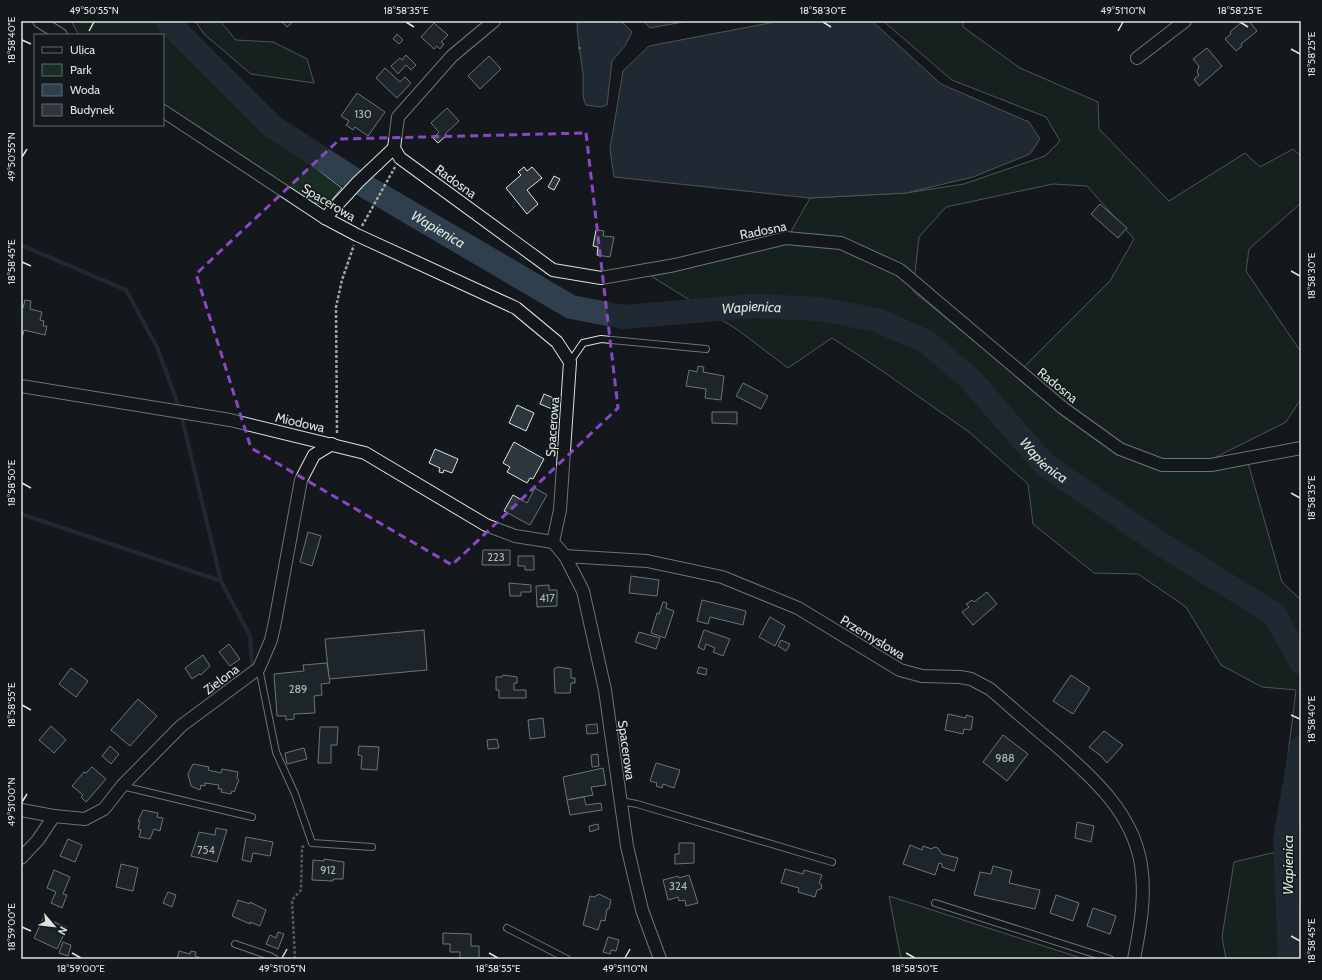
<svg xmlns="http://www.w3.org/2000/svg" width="1322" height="980" viewBox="0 0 1322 980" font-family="Cabin,sans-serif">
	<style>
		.green { fill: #1a2d24; stroke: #939e99 }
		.water { fill: #2f3f4d; stroke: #939e99 }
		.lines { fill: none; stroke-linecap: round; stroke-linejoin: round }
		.stream { stroke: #2f3f4d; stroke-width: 4 }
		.river { stroke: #2f3f4d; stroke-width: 24 }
		.building { fill: #2c363c; stroke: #d8e6dc }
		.lane-casing { stroke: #d8e6dc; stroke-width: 8 }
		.street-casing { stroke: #d8e6dc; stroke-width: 14 }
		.path { stroke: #9da8a2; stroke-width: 2.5; stroke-dasharray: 3 2; stroke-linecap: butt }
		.lane { stroke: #14181c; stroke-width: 6 }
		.street { stroke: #14181c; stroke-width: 12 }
		.marked { fill: none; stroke: #8948c3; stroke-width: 3; stroke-dasharray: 8 5; stroke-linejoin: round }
		.ticks { fill: none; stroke: #d8e6dc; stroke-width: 1.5 }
		.labels { text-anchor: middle; stroke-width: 3; stroke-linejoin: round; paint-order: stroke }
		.number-label { font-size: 11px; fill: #adbab4 }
		.street-label { font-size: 13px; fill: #d8e6dc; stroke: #14181c }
		.water-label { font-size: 14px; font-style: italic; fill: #d8e6dc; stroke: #14181c }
		.neatline { fill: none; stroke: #d8e6dc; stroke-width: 1.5 }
		.ticks-label { font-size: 10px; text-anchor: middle; fill: #d8e6dc }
	</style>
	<rect width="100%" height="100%" fill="#14181c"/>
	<g class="green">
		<path d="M71,21H153L256,123L342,188L329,203H308L163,106V35H79Z"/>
		<path d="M195,21H220L236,40L273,42L307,59L314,83L251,74L204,34Z"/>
		<path d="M883,21H963V27L1020,68L1098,102L1099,129L1169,201L1245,153L1260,167L1293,149L1301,156V203L1249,249L1246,271L1301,352V399L1286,422L1210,460H1162L1120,445L1022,369L1110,281L1134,239L1087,186L1053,184L946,207L919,237L913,291L1059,411L1161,468L1248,463L1282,582L1301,600V959H1226L1222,937L1234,862L1276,852L1296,690L1262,687L1221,665L1186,607L1138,574L1094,573L1033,524L1028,484L969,432L878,368L832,338L788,368L738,330L651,276L784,244L810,198L906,193L964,184L1045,156L1060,141L1046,117L952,80Z"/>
		<path d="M889,896L1084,959H901Z"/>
	</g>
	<g class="water">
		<path d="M577,21H621L632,32L625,46L612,61L607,105L601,107L586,105C581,96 584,84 583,74C581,56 577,39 577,21Z"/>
		<path d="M643,21H689L650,28Z"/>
		<path d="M780,21H872L941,84L1029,122L1040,139L1030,154L973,177L906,193L810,198L614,177L610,149L623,71L649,46Z"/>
	</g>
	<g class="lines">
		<g class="stream">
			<path d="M21,245L126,290L157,347L179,407"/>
			<path d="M182,418L221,581L250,636L252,665"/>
			<path d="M21,514L221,581"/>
		</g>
		<g class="river">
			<path id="s1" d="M167,21L272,126L358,182L571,307L624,317L754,306L819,309L877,320L927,342L970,379L1045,465L1158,542L1274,614L1301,662"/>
			<path d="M1290,959L1285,840L1301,748"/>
		</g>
	</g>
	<g class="building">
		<path d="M281,21H294L287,27Z"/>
		<path d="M1243,21H1249L1257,31L1241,44L1242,46L1236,51L1225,39L1231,34L1230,32Z"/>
		<path d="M434,23L448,35L441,42L444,44L440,49L437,46L434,49L421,37Z"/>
		<path d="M397,34L403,40L399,44L393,39Z"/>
		<path d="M1207,48L1222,66L1199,86L1194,79L1199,75L1197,72L1199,66L1193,59Z"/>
		<path d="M406,55L416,65L411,70L406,65L398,74L391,66L400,58L402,60Z"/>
		<path d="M489,56L501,69L480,89L468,76Z"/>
		<path d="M385,68L400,82L405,77L411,83L397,98L376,78Z"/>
		<path d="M357,93L385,112L368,136L355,127L353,130L346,125L349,121L341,116Z"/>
		<path d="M447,108L459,121L445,134L447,135L438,143L433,138L439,132L431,123Z"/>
		<path d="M524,167L527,171L532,167L542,178L527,190L538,204L527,214L506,188L521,175L518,172Z"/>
		<path d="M554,176L560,179L554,190L548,187Z"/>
		<path d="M1100,204L1127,228L1118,238L1091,214Z"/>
		<path d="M596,230L604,231L603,236L614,237L610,257L597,255L598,247L593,246Z"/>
		<path d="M25,300L31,301L30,309L42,312L40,320L44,321L43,326H47L45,335L24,330L23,335H21V307L23,308Z"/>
		<path d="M698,366L704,367L703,372L724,376L721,400L705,398L706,389L686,386L689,370L697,372Z"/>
		<path d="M743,383L768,396L761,409L736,396Z"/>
		<path d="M544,394L556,399L552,409L540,404Z"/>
		<path d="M517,405L534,413L526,431L509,423Z"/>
		<path d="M712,412H737V424L712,423Z"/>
		<path d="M514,442L544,459L533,479L530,478L527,483L507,472L510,467L503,463Z"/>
		<path d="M435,449L458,459L452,473L444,470L443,473L439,472L440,468L429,463Z"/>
		<path d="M535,488L547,495L530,525L504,511L513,495L527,503Z"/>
		<path d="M308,532L321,536L312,566L300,562Z"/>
		<path d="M483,550H510V565H482Z"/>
		<path d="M518,556H534V570H525V566H518Z"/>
		<path d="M631,576L659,580L657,596L629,593Z"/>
		<path d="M509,583L531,585V592H521V596H510Z"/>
		<path d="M549,585V590H557V606L537,607L536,586Z"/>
		<path d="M987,592L997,604L973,625L962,612L969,607L966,604L972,600L974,602Z"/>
		<path d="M702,600L746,611L743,625L710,617L708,624L697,621Z"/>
		<path d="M663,602L667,603L666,608L674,611L665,638L651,633L657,613L659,614Z"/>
		<path d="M770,617L785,626L775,646L759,637Z"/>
		<path d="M424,630L427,670L329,679L325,639Z"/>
		<path d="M704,630L730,639L723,656L713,652L715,648L706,644L704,650L698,647Z"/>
		<path d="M639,632L660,638L656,649L635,642Z"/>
		<path d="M781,640L790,644L786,651L778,646Z"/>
		<path d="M229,644L240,659L230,666L219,652Z"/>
		<path d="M203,655L210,666L201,675L199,674L192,679L185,668Z"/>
		<path d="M327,663L330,683L321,684L322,695L314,696L315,713L294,714V719L286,720V716H277L274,674L304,671L303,665Z"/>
		<path d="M558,667L571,669V678H575V683H571L570,693H555L554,669Z"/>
		<path d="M699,667L707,669L706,675L697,673Z"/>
		<path d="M71,668L88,681L76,697L59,684Z"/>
		<path d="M503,675L517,677V683H514V690H526V698H499V690H496V677H502Z"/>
		<path d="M1071,675L1090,688L1073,714L1053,701Z"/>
		<path d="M138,699L157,716L130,746L111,730Z"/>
		<path d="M948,714L966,718V715L973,717L971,730L964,729L963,734L945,730Z"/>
		<path d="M543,718L545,737L530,739L528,720Z"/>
		<path d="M597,724L598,733L587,734L586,725Z"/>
		<path d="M51,726L66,740L54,753L39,740Z"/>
		<path d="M320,727H338L337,745H331V763H318Z"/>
		<path d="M1104,731L1123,745L1107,763L1101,756L1089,747Z"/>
		<path d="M1003,735L1028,754L1007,781L983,762Z"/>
		<path d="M497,739L499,748L488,749L487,740Z"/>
		<path d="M110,746L119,754L111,764L102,756Z"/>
		<path d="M359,746L379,747L377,770L361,769L362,756L358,755Z"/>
		<path d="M304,748L307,759L287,764L285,753Z"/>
		<path d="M598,754L599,766L592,767L591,755Z"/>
		<path d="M656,763L680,770L674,788L663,784L662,788L656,786L657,783L650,781Z"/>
		<path d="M193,764L209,767L208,770L221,773L222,769L238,772L237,778L239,780L234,792L232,791L231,794L221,792L222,789H218L219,785L205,783V786L201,785L200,790L191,786L188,774Z"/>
		<path d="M92,767L106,779L86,802L81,797L83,795L72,786L84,772L86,773Z"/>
		<path d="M603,768L606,785L591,787L593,795L567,800L563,777Z"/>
		<path d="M584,797L586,805L601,803L602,810L570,815L567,800Z"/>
		<path d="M143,810L158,813L157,817L163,818L160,831L154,829L150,839L139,837L141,830L138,829L140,821H138Z"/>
		<path d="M1077,822L1094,826L1091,842L1075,838Z"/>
		<path d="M598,824L599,829L590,832L589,826Z"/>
		<path d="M216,828L227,830L217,862L191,856L199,832L215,835Z"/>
		<path d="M246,837L273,842L270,856L253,853L251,862L242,860Z"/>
		<path d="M68,839L82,845L75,862L60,856Z"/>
		<path d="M679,843H694V863L675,864V854H679Z"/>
		<path d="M910,845L922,850L923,846L932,849L934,847L938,848L942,854L958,858L954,871L942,867V864L939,863L935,875L903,864Z"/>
		<path d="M324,859L344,862L343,879H333V881L312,880L313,860L324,861Z"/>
		<path d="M121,864L138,868L133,891L116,887Z"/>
		<path d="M993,866L1012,871L1009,883L1040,890L1035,909L974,895L980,872L991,874Z"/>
		<path d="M785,869L803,874L804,870L822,875L819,883L822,885L821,889L817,890L815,897L798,892L799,888L781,883Z"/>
		<path d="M54,870L70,877L63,894L67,895L62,908L51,903L56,892L47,888Z"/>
		<path d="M689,875L698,903L686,906L685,900L679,901L678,897L668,900L663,880L678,876L679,878Z"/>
		<path d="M168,892L176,895L172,907L163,903Z"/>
		<path d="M599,894L611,900L609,909H607L605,921L601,920L598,930L583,925L590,896L594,897Z"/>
		<path d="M1056,895L1079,903L1073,921L1050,913Z"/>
		<path d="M238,900L250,904V902L266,910L260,926L250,922V924L232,916Z"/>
		<path d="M1093,908L1116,916L1110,934L1087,926Z"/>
		<path d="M44,917L67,928L57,949L34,938Z"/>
		<path d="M278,932L284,934L278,949L266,944L270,935L276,938Z"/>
		<path d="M443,933L471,934V946H479V959H460V952H450V944H443Z"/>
		<path d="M608,937L619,940L616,951L611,950L610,954L603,952Z"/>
		<path d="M63,942L71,945L68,956L59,953Z"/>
		<path d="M179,951L190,954L191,951L196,952L195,956L204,959H177Z"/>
	</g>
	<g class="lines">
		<defs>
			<g id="lane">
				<path d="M570,362L583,343L601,339L706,349"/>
				<path d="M259,668L276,752L295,794L312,843L372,847"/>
				<path d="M122,786L252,817"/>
				<path d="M620,801L637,804L832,862"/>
				<path d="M935,903L1110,959"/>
				<path d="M507,928L567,959"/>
				<path d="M235,944L270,956L275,959"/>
			</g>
			<g id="street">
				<path d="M39,21L61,35"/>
				<path d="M494,21L452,56L398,117L394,148L400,158L553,270L601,278L675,265L786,238L841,243L900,270L1063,408L1120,449L1162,465H1211L1301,448"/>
				<path d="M1137,58L1185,21"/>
				<path d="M163,111L325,218L357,235L516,308L557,342L570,362L560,510L553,542L565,556L583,591L605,690L627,846L642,910L660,959"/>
				<path d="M325,218L358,182L394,148"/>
				<path d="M21,386L230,420L365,453L486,525L515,536L553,542"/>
				<path d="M565,556L647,561L722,577L798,608L900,670L922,676L960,677L971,679L990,689C1011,707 1031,725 1052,742C1091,776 1133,812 1141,865C1146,897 1140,928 1134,959"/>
				<path d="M21,810L54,816"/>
				<path d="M21,858L38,840L54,816L85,819L104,809L122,786L181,726L259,668L271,640L275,622L301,480L314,455L332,444"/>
			</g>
		</defs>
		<use href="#lane" class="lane-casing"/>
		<use href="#street" class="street-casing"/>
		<g class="path">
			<path d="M578,48H583"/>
			<path d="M362,226L395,167"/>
			<path d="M337,433L336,307L342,280L354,245"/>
			<path d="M295,959L292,900L301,890L302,847L305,846"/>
		</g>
		<use href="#lane" class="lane"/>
		<use href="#street" class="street"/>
	</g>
	<path d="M0 0H1322V980H0ZM586,133L618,408L452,565L251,448L196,274L340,139Z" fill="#14181c" fill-opacity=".55" fill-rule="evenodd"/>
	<path class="marked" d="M586,133L618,408L452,565L251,448L196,274L340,139Z"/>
	<path class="ticks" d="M406,22L414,27M823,22L831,27M1240,22L1248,27M89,31L94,22M1118,31L1123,22M22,40L31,44M1291,49L1300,54M22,157L27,149M22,262L31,266M1291,271L1300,276M22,483L31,488M1291,493L1300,498M22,705L31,710M1291,715L1300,719M22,802L27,794M22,927L31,931M1291,936L1300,941M72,953L81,958M489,953L498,958M906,953L915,958M282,958L287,949M625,958L630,949"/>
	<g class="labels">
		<g class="number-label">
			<text x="363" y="118">130</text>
			<text x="496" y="561">223</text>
			<text x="547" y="602">417</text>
			<text x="298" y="693">289</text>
			<text x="1005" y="762">988</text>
			<text x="206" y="854">754</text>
			<text x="328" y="874">912</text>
			<text x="678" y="890">324</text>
		</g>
		<g class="street-label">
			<text transform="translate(456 181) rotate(36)" y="5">Radosna</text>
			<text transform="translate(329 202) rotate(31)" y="5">Spacerowa</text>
			<text transform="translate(763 230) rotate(-11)" y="5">Radosna</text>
			<text transform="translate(1058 385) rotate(39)" y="5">Radosna</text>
			<text transform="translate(300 422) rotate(13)" y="5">Miodowa</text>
			<text transform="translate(552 427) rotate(-86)" y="5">Spacerowa</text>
			<text transform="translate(873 637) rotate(31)" y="5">Przemysłowa</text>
			<text transform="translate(221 679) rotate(-37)" y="5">Zielona</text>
			<text transform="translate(627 750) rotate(82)" y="5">Spacerowa</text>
		</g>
		<g class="water-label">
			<text dy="5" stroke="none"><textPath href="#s1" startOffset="344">Wapienica</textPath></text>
			<text dy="5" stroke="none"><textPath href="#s1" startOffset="680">Wapienica</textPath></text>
			<text dy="5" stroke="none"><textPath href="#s1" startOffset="1028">Wapienica</textPath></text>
			<text transform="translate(1288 865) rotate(-90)" y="5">Wapienica</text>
		</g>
	</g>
	<rect width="1322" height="980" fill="none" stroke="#14181c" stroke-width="44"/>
	<rect x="34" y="34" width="130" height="92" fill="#14181c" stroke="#626a69"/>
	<rect x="42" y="47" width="20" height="6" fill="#14181c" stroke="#626a69"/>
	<text x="70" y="54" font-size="12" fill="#d8e6dc">Ulica</text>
	<rect x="42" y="64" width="20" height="12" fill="#1a2d24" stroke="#626a69"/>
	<text x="70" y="74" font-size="12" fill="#d8e6dc">Park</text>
	<rect x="42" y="84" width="20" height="12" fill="#2f3f4d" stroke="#626a69"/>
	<text x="70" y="94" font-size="12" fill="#d8e6dc">Woda</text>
	<rect x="42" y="104" width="20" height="12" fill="#2c363c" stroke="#626a69"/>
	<text x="70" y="114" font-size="12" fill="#d8e6dc">Budynek</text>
	<g transform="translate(54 926) rotate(118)" stroke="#14181c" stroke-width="3" paint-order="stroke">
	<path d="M0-3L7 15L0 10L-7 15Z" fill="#d8e6dc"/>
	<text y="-6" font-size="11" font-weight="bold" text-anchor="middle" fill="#d8e6dc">N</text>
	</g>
	<rect x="22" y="22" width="1278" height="936" class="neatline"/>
	<g class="ticks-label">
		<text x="94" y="14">49°50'55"N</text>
		<text x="406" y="14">18°58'35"E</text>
		<text x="823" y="14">18°58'30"E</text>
		<text x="1123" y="14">49°51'10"N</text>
		<text x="1240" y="14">18°58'25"E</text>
		<text transform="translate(11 40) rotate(-90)" y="4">18°58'40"E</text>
		<text transform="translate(1311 54) rotate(-90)" y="4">18°58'25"E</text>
		<text transform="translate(11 157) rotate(-90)" y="4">49°50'55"N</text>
		<text transform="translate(11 262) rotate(-90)" y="4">18°58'45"E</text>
		<text transform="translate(1311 276) rotate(-90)" y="4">18°58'30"E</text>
		<text transform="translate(11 483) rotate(-90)" y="4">18°58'50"E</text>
		<text transform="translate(1311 498) rotate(-90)" y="4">18°58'35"E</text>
		<text transform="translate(11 705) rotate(-90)" y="4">18°58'55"E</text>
		<text transform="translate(1311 719) rotate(-90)" y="4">18°58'40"E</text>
		<text transform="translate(11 802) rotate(-90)" y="4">49°51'00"N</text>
		<text transform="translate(11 927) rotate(-90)" y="4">18°59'00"E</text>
		<text transform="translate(1311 941) rotate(-90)" y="4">18°58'45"E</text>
		<text x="81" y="972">18°59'00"E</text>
		<text x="282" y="972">49°51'05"N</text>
		<text x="498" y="972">18°58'55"E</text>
		<text x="625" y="972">49°51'10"N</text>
		<text x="915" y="972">18°58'50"E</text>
	</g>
</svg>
